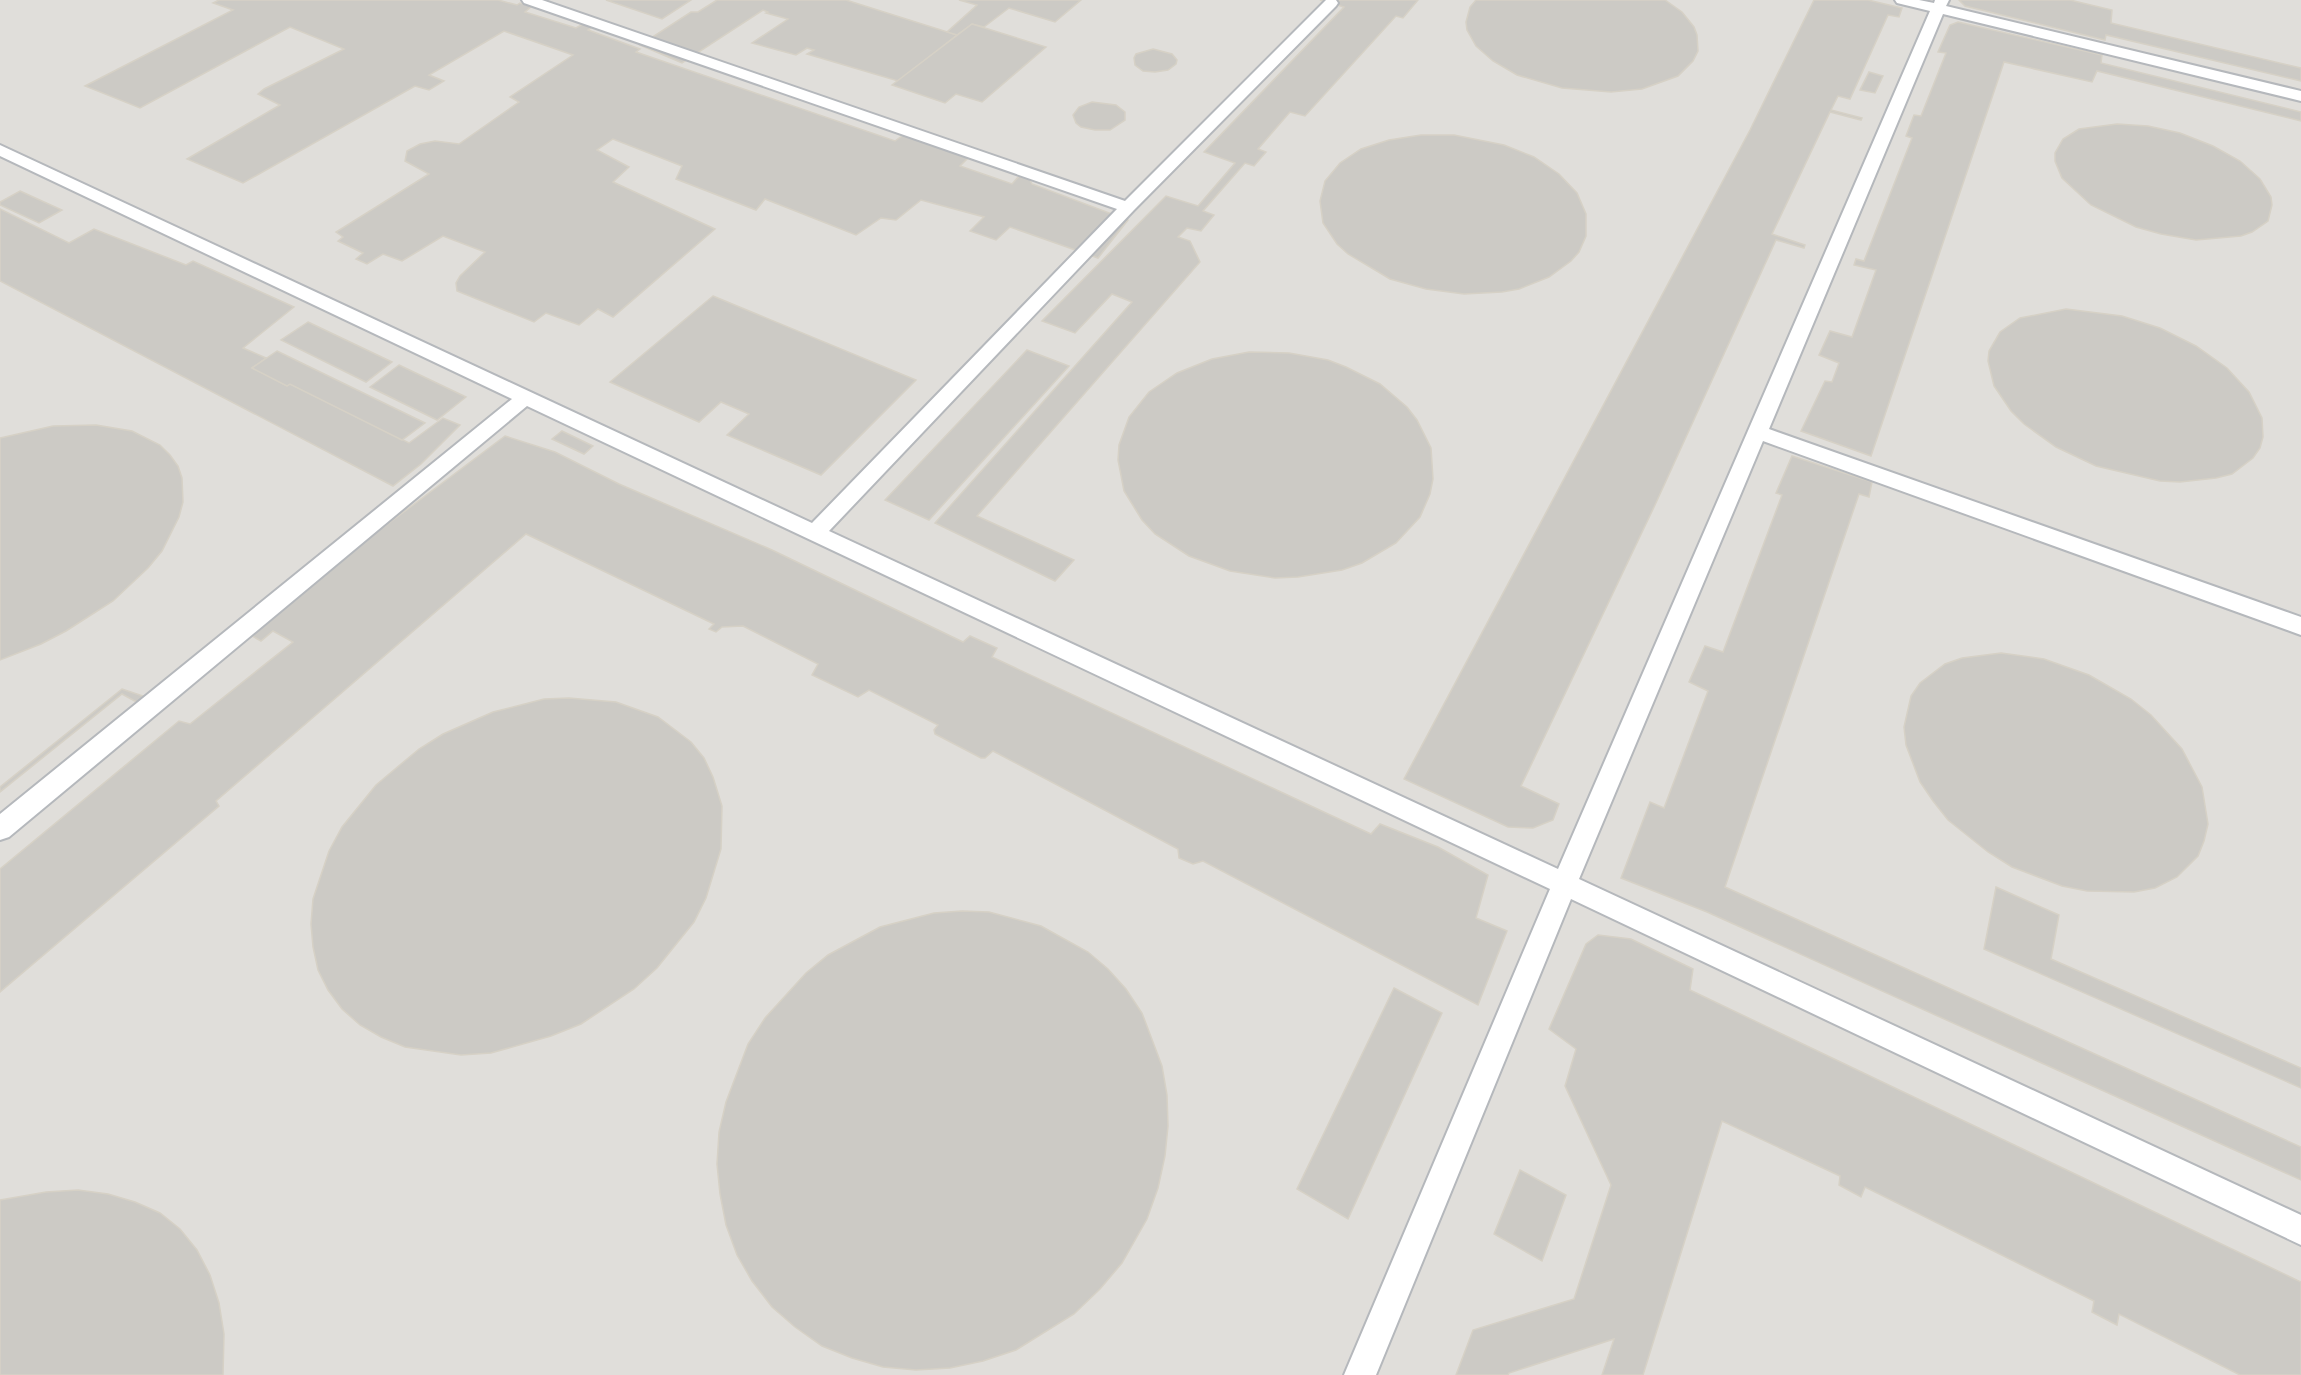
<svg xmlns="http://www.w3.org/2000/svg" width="2301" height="1375" viewBox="0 0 2301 1375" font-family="Arial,sans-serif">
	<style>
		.industrial { fill: #e0deda }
		.building { fill: #cccac5; stroke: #d6d1c6; stroke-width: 1.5 }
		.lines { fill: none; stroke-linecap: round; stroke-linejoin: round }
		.lane-casing { stroke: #b5b8bc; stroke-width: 4 }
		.lane { fill: #fff; fill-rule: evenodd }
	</style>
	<rect width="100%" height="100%" fill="#f1efe8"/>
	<rect class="industrial" x="0" y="0" width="2301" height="1375"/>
	<g class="building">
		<path d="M219,0H498L517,5L520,3L532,6L525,12L576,28L583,24L592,27L588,30L640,49L636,52L895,141L906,133L969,157L960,166L1012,184L1020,175L1029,178L1032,184L1128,220L1098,258L1010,227L996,240L970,231L984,217L921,200L896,220L881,218L856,235L765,199L756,210L676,179L682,166L613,139L597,150L629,167L613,182L715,229L613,317L598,309L579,325L546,313L534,322L457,291L456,283L460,276L485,252L443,236L402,261L383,254L367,264L356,259L363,253L338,241L343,237L336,232L429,174L405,161L407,151L420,144L435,141L459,144L519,102L510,97L573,55L504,31L429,75L444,81L429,90L415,86L243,183L187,159L280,105L258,94L264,89L344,49L290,27L140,108L85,86L233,10L213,3Z"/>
		<path d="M606,0H691L662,19Z"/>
		<path d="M717,0H846L957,35L898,81L807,54L814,50L807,48L796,55L752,43L788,19L766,13L768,12L763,10L682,63L640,45L691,12H698Z"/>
		<path d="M959,0H1081L1055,22L1009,8L984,27L972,24L957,35L947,32L977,5Z"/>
		<path d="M1320,0H1418L1403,18L1396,16L1305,116L1290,112L1258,149L1266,152L1254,166L1245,163L1203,211L1214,215L1201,231L1187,228L1178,237L1190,241L1200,262L977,516L1074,560L1055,581L935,523L1132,302L1112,294L1075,333L1042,321L1166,196L1198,206L1235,163L1204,152L1344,7Z"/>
		<path d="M1476,0H1665L1682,12L1694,27L1697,35L1698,51L1693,61L1678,76L1642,89L1611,92L1562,88L1517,75L1493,61L1476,46L1467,30L1466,22L1470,7Z"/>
		<path d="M1814,0H1868L1902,8L1899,17L1888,15L1850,99L1838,96L1831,110L1862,118L1861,120L1830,112L1772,234L1805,245L1804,248L1776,240L1655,505L1521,786L1559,804L1553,820L1533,828L1508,827L1404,779L1750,130Z"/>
		<path d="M1959,0H2070L2112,10L2111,23L2301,68V81L2106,35L2105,40L1965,6Z"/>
		<path d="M1958,22L2102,55L2101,63L2301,112V121L2097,71L2092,82L2004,62L1871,456L1801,431L1825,381L1832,382L1839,363L1819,355L1830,331L1852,337L1876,270L1854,265L1856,259L1864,261L1912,138L1906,136L1914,115L1921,116L1946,53L1938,52L1950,25Z"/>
		<path d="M972,24L1046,47L982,102L956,94L945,103L892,85Z"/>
		<path d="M1153,49L1172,54L1177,60L1176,64L1168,70L1155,72L1143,71L1135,65L1134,58L1136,54Z"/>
		<path d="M1869,72L1883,76L1875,93L1860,90Z"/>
		<path d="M1092,102L1116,105L1125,112V120L1110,130H1095L1081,127L1076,123L1073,115L1079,107Z"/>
		<path d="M2117,124L2148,126L2180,133L2213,146L2240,161L2260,179L2271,197L2272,205L2268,221L2252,232L2241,236L2196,240L2161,234L2136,227L2091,205L2062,178L2055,161V153L2063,139L2079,129Z"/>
		<path d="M1421,135H1454L1504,145L1534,157L1559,174L1577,193L1586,214V236L1579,252L1571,261L1549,277L1519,289L1502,292L1464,294L1426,289L1390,279L1348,254L1337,244L1323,223L1320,201L1325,181L1340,163L1361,149L1389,140Z"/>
		<path d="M20,191L62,210L39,223L0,205V202Z"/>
		<path d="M0,209L69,243L94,229L186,265L193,261L294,307L243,348L266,358L252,368L287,386L290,384L409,443L443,418L460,425L421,464L393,486L0,281Z"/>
		<path d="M713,296L916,380L821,475L727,435L749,414L721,402L699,422L610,382Z"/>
		<path d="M2066,309L2122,316L2160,328L2196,346L2227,368L2249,392L2262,418L2263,437L2260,448L2253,458L2232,474L2216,478L2180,482L2160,481L2096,466L2056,447L2024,424L2011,411L1994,386L1988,361L1989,351L2000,332L2020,318Z"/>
		<path d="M308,322L392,362L366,382L281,340Z"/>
		<path d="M1027,350L1069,366L929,520L885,500Z"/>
		<path d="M277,351L425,423L402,440L290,384L287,386L252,368Z"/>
		<path d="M1249,352L1289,353L1328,360L1346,367L1380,384L1407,407L1417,420L1431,448L1433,479L1430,494L1420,517L1396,543L1362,563L1342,570L1298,577L1275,578L1230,571L1189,556L1155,534L1142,520L1124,491L1118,460L1119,445L1129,417L1149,392L1177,373L1212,359Z"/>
		<path d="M399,365L466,397L437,420L370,387Z"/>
		<path d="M96,425L132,431L160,445L170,455L178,466L182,478L183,502L179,517L162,551L148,568L113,601L66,631L41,644L0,660V438L53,426Z"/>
		<path d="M562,431L593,446L584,454L552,439Z"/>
		<path d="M505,436L555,452L619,484L772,550L963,642L970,636L997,648L992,657L1371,834L1380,824L1438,847L1488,875L1476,918L1507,931L1478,1005L1203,861L1193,864L1179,858L1178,849L993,751L985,758H981L935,734L934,730L938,725L869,690L858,697L812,675L818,664L743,626L722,627L716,632L709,629L714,624L526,534L216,801L219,806L0,992V869L179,721L190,724L293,642L273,631L261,641L252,636L377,532Z"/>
		<path d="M1792,456L1872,482L1869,497L1859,494L1725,887L2301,1147V1180L1707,912L1621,878L1650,802L1664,808L1708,691L1689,682L1705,646L1723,652L1782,495L1776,493Z"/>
		<path d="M2001,653L2044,659L2089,675L2131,699L2151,715L2182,749L2202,787L2208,824L2204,841L2198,856L2177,877L2155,888L2134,892L2087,891L2062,886L2012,867L1988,852L1948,820L1933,801L1920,782L1906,745L1904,727L1911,696L1920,683L1945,664L1962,658Z"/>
		<path d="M122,689L149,698L142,705L122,694L0,792V787Z"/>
		<path d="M569,698L616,702L658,717L691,742L704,758L713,777L722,806L721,849L706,898L694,922L657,968L634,989L581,1024L551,1036L491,1053L461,1055L405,1047L381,1037L360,1025L342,1009L328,990L318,970L313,947L311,924L313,899L329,851L342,827L376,785L419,749L443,734L493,712L544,699Z"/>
		<path d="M1996,887L2059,915L2051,959L2301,1068V1088L1984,949Z"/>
		<path d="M962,911L989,912L1041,926L1088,952L1108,969L1126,989L1142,1013L1162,1066L1167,1095L1168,1126L1165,1156L1158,1188L1147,1219L1122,1263L1100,1289L1074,1314L1016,1350L983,1361L950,1368L916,1370L883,1367L852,1358L822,1346L795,1327L772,1307L752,1281L737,1255L726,1225L720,1194L717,1164L719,1132L726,1102L748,1044L765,1018L806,973L828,955L880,927L934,913Z"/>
		<path d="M1598,935L1631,939L1693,969L1690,990L2301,1282V1375H2240L2119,1314L2117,1325L2092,1312L2094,1301L1865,1187L1861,1197L1839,1185L1840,1176L1722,1121L1643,1375H1602L1614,1339L1509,1373L1508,1375H1456L1473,1330L1574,1299L1611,1185L1565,1086L1576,1049L1549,1029L1586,944Z"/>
		<path d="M1394,988L1442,1013L1348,1219L1297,1189Z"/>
		<path d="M1520,1170L1566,1195L1542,1261L1494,1234Z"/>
		<path d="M78,1190L108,1194L135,1202L160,1213L180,1229L197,1250L210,1275L219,1303L224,1334L223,1375H0V1200L46,1192Z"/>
	</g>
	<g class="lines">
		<defs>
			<path id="lane" d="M522,0H542L1125,201L1326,0H1336L1338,3L1336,6L1134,210L829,531L1558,869L1930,11L1897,3L1895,0H1919L1934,3L1935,0H1949L1946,6L2301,91V101L1943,14L1769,429L2301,617V635L1763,441L1579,879L2301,1215V1245L1571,899L1376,1375H1344L1550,889L527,406L9,837L0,840V814L512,399L0,156V145L812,523L1117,209L524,3Z"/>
		</defs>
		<use href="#lane" class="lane-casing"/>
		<use href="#lane" class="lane"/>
	</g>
</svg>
